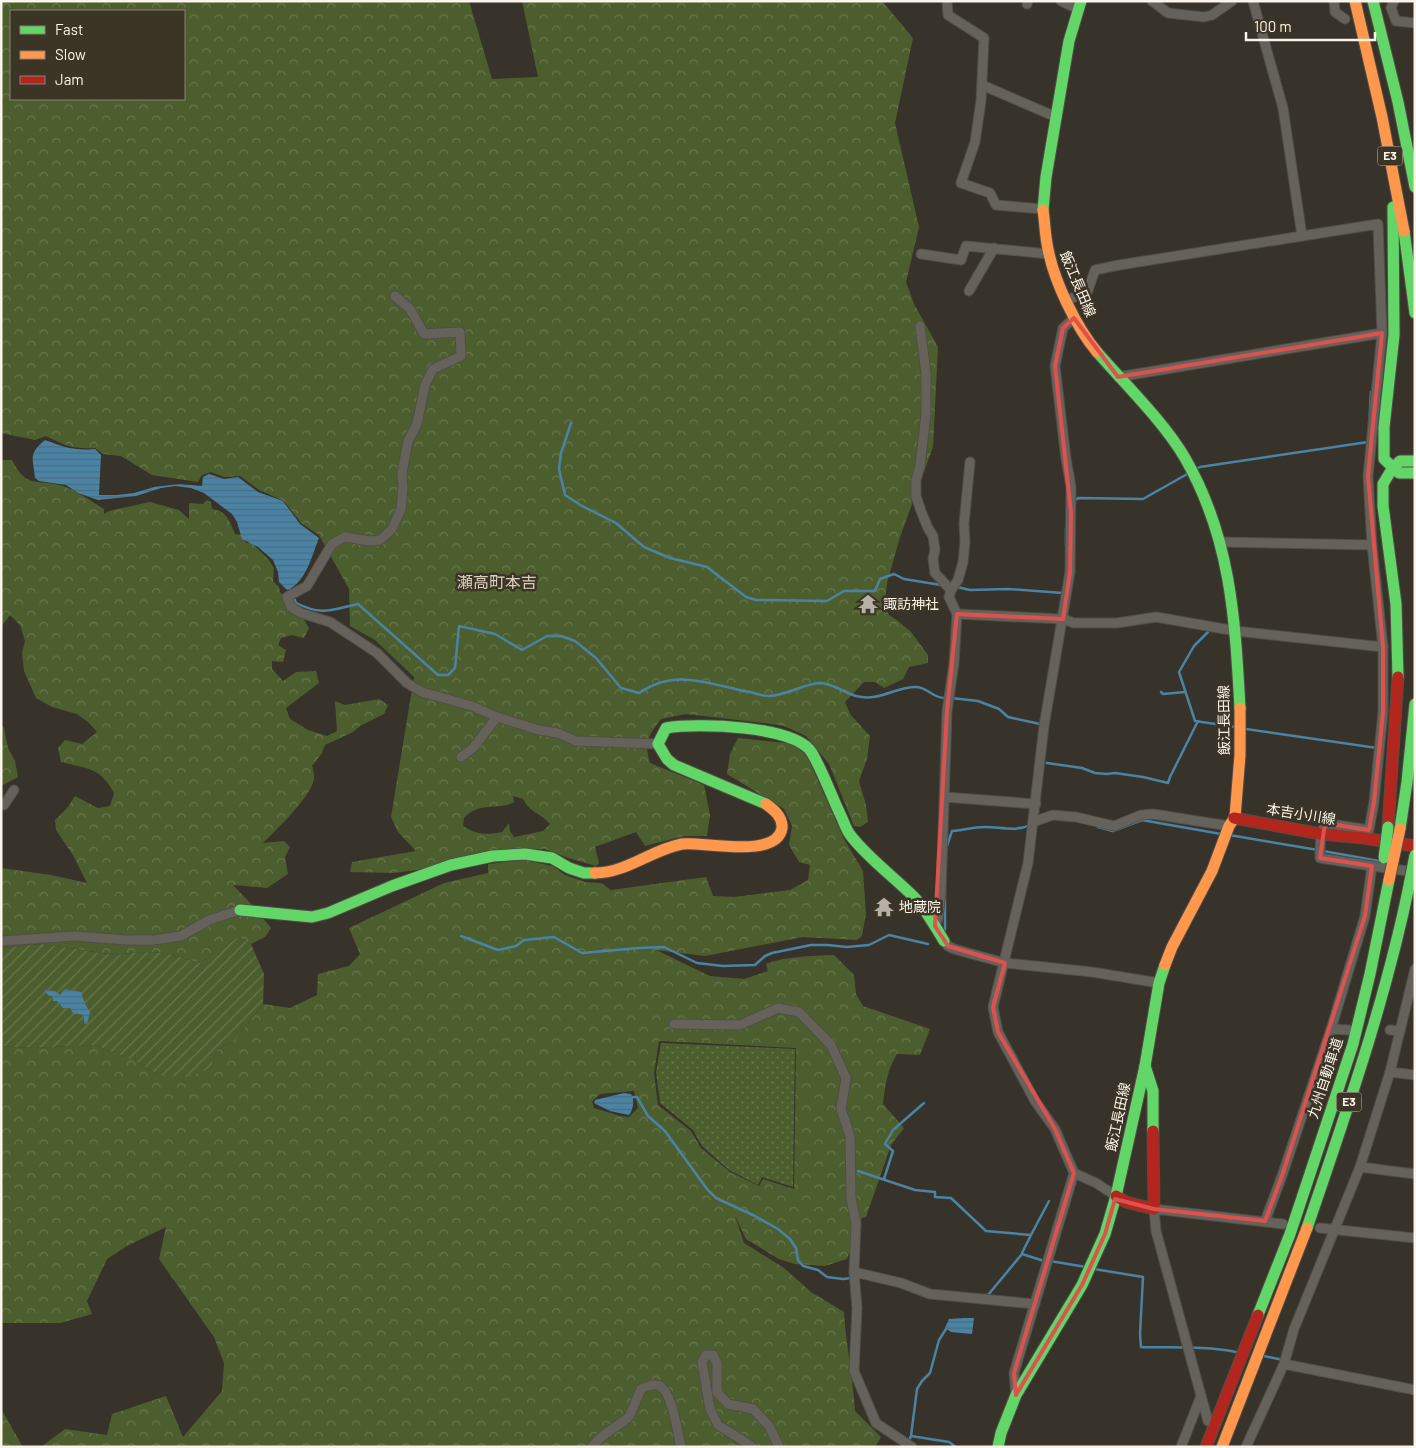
<svg xmlns="http://www.w3.org/2000/svg" width="1416" height="1448" viewBox="0 0 1416 1448" font-family="Barlow,'Noto Sans JP',sans-serif">
	<style>
		.forest { fill: url(#forest-crowns); fill-rule: evenodd }
		.park { fill: url(#park-dots) }
		.garden { fill: url(#garden-furrows) }
		.water { fill: url(#water-rules) }
		.lines { fill: none; stroke-linecap: round; stroke-linejoin: round }
		.stream { stroke: #4b83a5; stroke-width: 2.5 }
		.street-casing { stroke: #524e47; stroke-width: 11 }
		.fast-casing { stroke: #524e47; stroke-width: 13 }
		.slow-casing { stroke: #524e47; stroke-width: 13 }
		.jam-casing { stroke: #524e47; stroke-width: 13 }
		.street { stroke: #65625c; stroke-width: 9 }
		.fast { stroke: #63d668; stroke-width: 11 }
		.slow { stroke: #ff974d; stroke-width: 11 }
		.jam { stroke: #b3261e; stroke-width: 11 }
		.fast-bridge-casing { stroke: #524e47; stroke-width: 13; stroke-linecap: butt }
		.slow-bridge-casing { stroke: #524e47; stroke-width: 13; stroke-linecap: butt }
		.fast-bridge { stroke: #63d668; stroke-width: 11 }
		.slow-bridge { stroke: #ff974d; stroke-width: 11 }
		.marked { fill: none; stroke: #dd514f; stroke-width: 4; stroke-linejoin: round }
		.labels { text-anchor: middle; stroke-width: 5; stroke-linejoin: round; paint-order: stroke }
		.shield { fill: #3c3425; stroke: #c1bab0; stroke-width: 1 }
		.shield-label { font-size: 12px; font-weight: bold; fill: #faf4eb }
		.street-label { font-size: 14px; fill: #faf4eb; stroke: #3c3425 }
		.poi-label { font-size: 14px; fill: #faf4eb; stroke: #3c3425; text-anchor: start }
		.quarter-label { font-size: 16px; fill: #dacfbd; stroke: #3c3425 }
	</style>
	<defs>
		<pattern id="forest-crowns" width="20" height="18" patternUnits="userSpaceOnUse" patternTransform="scale(1.25)"><rect width="20" height="18" fill="#4d5e2e"/><path d="M2 6a3 3 0 1 1 6 0M12 15a3 3 0 1 1 6 0" fill="none" stroke="#68764c"/></pattern>
		<pattern id="park-dots" width="8" height="8" patternUnits="userSpaceOnUse" patternTransform="scale(1.25)"><rect width="8" height="8" fill="#4d5e2e"/><path d="M2 2h.1M6 6h.1" fill="none" stroke="#68764c" stroke-width="1.8" stroke-linecap="round"/></pattern>
		<pattern id="garden-furrows" width="10" height="10" patternUnits="userSpaceOnUse" patternTransform="scale(1.25)"><rect width="10" height="10" fill="#4d5e2e"/><path d="M-1 1l2-2M0 10L10 0M9 11l2-2" fill="none" stroke="#68764c"/></pattern>
		<pattern id="water-rules" width="6" height="5" patternUnits="userSpaceOnUse" patternTransform="scale(1.25)"><rect width="6" height="5" fill="#4b83a5"/><path d="M0 2.5h6" fill="none" stroke="#4b6c7f"/></pattern>
	</defs>
	<rect width="100%" height="100%" fill="#37332a"/>
	<g class="forest">
		<path d="M1,1H469L492,79L538,77L522,1H882L913,38L895,123L919,227L906,282L914,304L938,347L933,447L900,537L887,583L885,604L889,615L898,621L911,632L928,655V663L909,667L903,679L884,688L875,682H864L845,702L850,714L870,736L867,759L859,781L866,805L868,822L860,827L854,826L829,764L806,736L784,726L765,723L686,714L661,719C648,736 644,742 650,763L704,785L710,815L707,836H684L645,846L636,832L595,847L599,863L596,866L568,858L545,849L477,853L433,868L393,873L350,872L352,862L416,851L398,832L391,817L414,677L375,640L350,626L349,589L319,535L301,523L284,501L259,490L240,476L224,477L211,472L202,475L198,482L152,475L121,456L103,454L95,448C74,449 65,446 46,436L35,440L1,433ZM11,11H184V99H11ZM513,796L523,799C531,814 540,812 550,824L543,831L514,837L510,831L509,823L502,832C488,835 476,835 463,826L464,818C480,801 498,811 514,802Z"/>
		<path d="M1,460H12C27,490 37,478 63,486C77,491 91,501 104,509V514L109,511L150,502L179,510L189,519V503L203,504L207,500L211,502L212,509C227,511 230,522 235,534L242,535L246,543H252L269,560L274,568L273,581L279,587L280,592L300,613L309,628L304,638L292,635L281,638L278,645L286,650L283,662L272,661V669L283,681L296,672L316,671L319,683L286,708L290,719L308,730L327,736L337,731L335,701L345,705L379,699L388,705L384,714L360,726L353,732L325,745L322,753L312,766C313,769 314,774 314,778C313,795 276,830 263,843L284,841L290,847L285,857L288,874L267,888L233,885L254,907L271,928L265,937L251,944L238,937L200,963L166,953L141,952L115,955L42,944L1,948V868L51,875L87,883L73,855L56,830L55,820L68,807L75,796L98,808L110,806L114,793C100,767 88,769 61,762L58,748L65,740L82,744L97,732L88,722L77,714L52,707L36,698L24,671L22,653L25,641L20,625L10,615L1,627Z"/>
		<path d="M1,724L4,728L8,748L15,761L18,777L1,786Z"/>
		<path d="M738,738L795,744L808,758L844,839L863,871L866,914L862,936L857,940L803,937L705,956L656,950L710,976L744,979L768,971L766,964C787,956 811,956 834,955L854,975L856,994L863,1006L930,1029L920,1055L897,1054C887,1070 885,1086 883,1104L904,1128L891,1145L866,1217L862,1218L847,1259L825,1266L795,1264L779,1259L746,1239L735,1216L744,1243L784,1268L811,1292L844,1312C846,1346 853,1378 855,1411L881,1437L875,1447H41L65,1429L107,1435L112,1414L166,1396L183,1437L222,1391L224,1363L214,1337L159,1259L166,1227L127,1246L107,1259L87,1301L92,1314L60,1323H1V1046L32,1048L95,1045L137,1062L159,1075L211,1068L217,1050L235,1040L263,1004L290,1008L317,995L318,974L349,966L360,954L349,928L444,883L488,873V864L524,860L553,866L565,875L585,882L601,883L611,890L706,877L713,896L734,897L790,890L808,880L810,865L799,862L789,845L792,826L784,809L727,774L730,754ZM659,1041L796,1048L794,1189L763,1179L759,1186L730,1172L701,1148L691,1131L658,1105L654,1073ZM634,1091L638,1108L629,1117L620,1116L594,1108L592,1101L600,1094Z"/>
		<path d="M1,1409L23,1447H1Z"/>
	</g>
	<path class="park" d="M661,1043L795,1049L793,1187L762,1177L758,1185L729,1170L702,1146L693,1130L660,1103L656,1072Z"/>
	<path class="garden" d="M238,937L251,944L264,974L263,1004L235,1040L217,1050L211,1068L186,1077L159,1075L137,1062L95,1045L32,1048L1,1046V948L42,944L115,955L141,952L166,953L200,963Z"/>
	<g class="water">
		<path d="M45,440C64,447 74,451 95,449L101,455L99,495H117L134,493L154,487L179,484L202,486L203,477L209,474L224,479L238,477L258,492L283,501L300,524L319,538C312,555 306,583 287,590L279,582L278,572L273,560L258,547L242,539L237,522L232,514L204,493L191,488L175,486L161,488L136,496L98,500L78,493L66,485L39,481L35,478C33,457 28,454 45,440Z"/>
		<path d="M65,989L81,992L85,1004L90,1012L87,1024L84,1023V1015L73,1013L70,1008H63L57,1001H53V996H49L44,990L55,991L60,995Z"/>
		<path d="M624,1093L631,1094C635,1100 633,1110 629,1115L610,1111L594,1103L595,1100Z"/>
		<path d="M964,1318H974L972,1334L951,1332L945,1328L949,1319Z"/>
	</g>
	<g class="lines">
		<g class="stream">
			<path d="M571,423L561,453L559,469L565,495L582,506L616,523L644,547L670,558L707,567L746,597L756,600L827,601L844,591H875L880,579L894,574L904,579L941,585"/>
			<path d="M1369,426L1371,392"/>
			<path d="M1196,469L1200,467L1368,442V439"/>
			<path d="M1074,500L1079,498L1143,499L1189,473"/>
			<path d="M1066,545V528"/>
			<path d="M957,587L970,590L1008,589L1063,593"/>
			<path d="M290,589L296,603C322,616 331,610 358,604L438,675H448L455,668L459,626L495,634L522,650L547,636H561L575,641L596,658L621,688L639,693C676,667 710,685 750,692C755,693 762,696 768,696C786,696 802,684 820,683C832,683 845,693 856,696C880,702 894,687 916,687C927,687 933,698 944,698"/>
			<path d="M1208,632L1194,646L1179,672L1195,721L1236,727"/>
			<path d="M1161,692L1163,694L1185,692"/>
			<path d="M951,698L978,701L999,709L1008,717L1040,724L1041,720"/>
			<path d="M1246,729L1377,748"/>
			<path d="M1047,763L1082,768L1095,773L1107,774L1115,773L1143,777L1168,783L1170,777L1198,721"/>
			<path d="M1098,827L1113,831L1142,820L1221,834"/>
			<path d="M1229,835L1318,850"/>
			<path d="M947,846L952,831C963,830 974,827 985,827C1000,827 1016,832 1030,825"/>
			<path d="M1323,851L1379,861"/>
			<path d="M945,930V891"/>
			<path d="M461,936L498,950L516,946L524,940L554,937L582,953L639,948L664,947L697,963L723,966L755,965L765,956L772,953L811,945H827L847,947L869,945L889,935L928,944"/>
			<path d="M633,1097H637L648,1116L665,1131L707,1189L716,1198L755,1216L778,1229L790,1239L796,1248L798,1260L803,1266L818,1270L827,1277L843,1279L852,1278"/>
			<path d="M858,1171L915,1190L935,1192V1197L951,1198L986,1231L1031,1235L1022,1253"/>
			<path d="M884,1179L893,1151L885,1144L893,1130L924,1103"/>
			<path d="M1031,1235L1049,1201"/>
			<path d="M1050,1261L1086,1267"/>
			<path d="M1094,1269L1143,1277L1140,1334L1141,1347C1173,1348 1205,1346 1236,1352"/>
			<path d="M985,1295H988L1022,1254L1044,1261"/>
			<path d="M1264,1356L1283,1360"/>
			<path d="M911,1436L917,1389L922,1381L930,1373L939,1340L946,1329"/>
			<path d="M908,1443L911,1436L949,1442L956,1447"/>
		</g>
		<defs>
			<g id="street">
				<path d="M947,1L948,15L984,38L981,101L975,142L961,183L990,193L996,205L1043,209"/>
				<path d="M1061,1L1078,9"/>
				<path d="M1152,1L1168,13L1204,17L1212,15L1232,1"/>
				<path d="M1253,1L1283,108L1302,236"/>
				<path d="M1334,1L1335,12L1345,19"/>
				<path d="M1394,1L1391,8L1396,21L1415,23"/>
				<path d="M1027,4L1028,1"/>
				<path d="M982,85L1056,117"/>
				<path d="M921,254L961,260L966,246L1049,254"/>
				<path d="M969,291L994,248"/>
				<path d="M395,296L410,309L424,334L460,332L461,356L433,369L425,385L417,424L408,441L402,473L403,488L401,509L392,529L380,540L370,541L345,537L332,544L307,586L287,597L291,607L301,613L330,622L377,653L407,683L422,692L472,706L497,717L539,730L558,733L576,741L658,744"/>
				<path d="M1066,300L1087,293L1095,270L1119,265L1378,224L1382,333L1368,476L1372,545L1383,647V712L1374,802L1369,830L1325,823C1320,835 1320,845 1320,858L1372,866L1365,916L1331,1029L1282,1176L1265,1221"/>
				<path d="M920,326L926,374V414L920,466L916,480V496L921,511L928,528L933,536L935,550L933,559L935,573L951,590L949,597L957,614L954,663L947,711L941,892L938,918L935,926"/>
				<path d="M1118,377L1382,333"/>
				<path d="M1220,542L1372,545"/>
				<path d="M951,590L958,580L963,562L965,542L964,524L970,462"/>
				<path d="M957,614L1063,619L1074,623H1117L1156,617L1236,631L1383,647"/>
				<path d="M461,757L473,748L497,717"/>
				<path d="M945,797L1036,804"/>
				<path d="M4,805L14,790"/>
				<path d="M1033,822L1053,815L1063,816L1076,817L1114,826L1141,815L1153,814L1229,826"/>
				<path d="M1372,866L1415,872"/>
				<path d="M1,941L75,936L127,940H153L181,936L209,920L240,910"/>
				<path d="M944,941L948,946L954,949L1005,963L1092,972L1159,983"/>
				<path d="M674,1024L740,1025L778,1008L799,1012L831,1045L846,1078L841,1109L850,1136L851,1198L856,1223L854,1272L857,1308L854,1371L876,1423L912,1447"/>
				<path d="M1331,1029L1349,1030"/>
				<path d="M1390,1030L1400,1031"/>
				<path d="M1390,1072L1415,1075"/>
				<path d="M1360,1167L1415,1174"/>
				<path d="M1074,1173L1096,1183L1116,1196"/>
				<path d="M1320,1228L1415,1238"/>
				<path d="M854,1272L901,1283L930,1294L1035,1304"/>
				<path d="M1284,1364L1415,1390"/>
				<path d="M1016,1395L1014,1373L1074,1173L1055,1129L1035,1101L998,1032L993,1007L1028,863L1044,726L1070,572L1071,487L1066,459L1055,366L1063,328L1074,318"/>
				<path d="M1208,1421L1156,1231L1154,1209L1283,1224"/>
				<path d="M592,1447L600,1438L629,1417L641,1389C647,1386 654,1383 660,1386C673,1394 677,1432 681,1447"/>
				<path d="M753,1447L718,1425L710,1409L702,1362L706,1355H713L717,1363V1392L728,1404L753,1409L769,1426L779,1447"/>
				<path d="M1181,1447L1201,1396"/>
				<path d="M1246,1447L1284,1364L1294,1329L1360,1167L1390,1072L1415,969"/>
			</g>
			<g id="fast">
				<path d="M1373,1L1398,102L1415,187"/>
				<path d="M1393,207L1394,335L1384,427V459L1399,473H1415"/>
				<path d="M1043,210L1046,177L1069,41L1081,1"/>
				<path d="M1404,231L1415,313"/>
				<path d="M1097,352C1125,384 1164,422 1185,458C1231,538 1235,619 1240,708"/>
				<path d="M1398,677L1396,604L1383,506V484L1392,469L1400,461H1415"/>
				<path d="M766,804L674,765L667,759L658,744L666,728C695,723 796,725 812,753C823,772 831,795 841,816C844,822 846,830 851,836C869,859 893,876 914,897C926,910 935,926 944,941"/>
				<path d="M1400,829L1407,782L1415,704"/>
				<path d="M240,910L312,917L328,913L392,886L451,865L493,856L525,854L552,858L569,868L584,873H595"/>
				<path d="M1145,1066L1153,1091V1131"/>
				<path d="M1307,1228C1346,1113 1386,1000 1410,881"/>
				<path d="M1258,1315L1290,1234L1353,1044L1370,974L1389,880"/>
				<path d="M998,1447L1001,1433L1016,1395L1082,1285L1105,1234L1116,1196L1145,1066L1159,983L1165,965"/>
			</g>
			<g id="slow">
				<path d="M1355,1L1382,117L1404,231"/>
				<path d="M1043,210C1045,223 1045,236 1048,249C1054,281 1076,327 1097,352"/>
				<path d="M595,873C626,873 651,850 682,844C702,841 777,860 782,828C783,817 774,810 766,804"/>
				<path d="M1165,965L1172,947L1212,871L1229,826L1235,817L1240,755V708"/>
				<path d="M1222,1447L1307,1228"/>
			</g>
			<g id="jam">
				<path d="M1234,818L1321,834L1363,838L1415,846"/>
				<path d="M1388,827L1398,677"/>
				<path d="M1116,1196L1126,1202L1154,1209L1153,1131"/>
				<path d="M1206,1447L1258,1315"/>
			</g>
		</defs>
		<use href="#street" class="street-casing"/>
		<use href="#fast" class="fast-casing"/>
		<use href="#slow" class="slow-casing"/>
		<use href="#jam" class="jam-casing"/>
		<use href="#street" class="street"/>
		<use href="#fast" class="fast"/>
		<use href="#slow" class="slow"/>
		<use href="#jam" class="jam"/>
		<defs>
			<g id="fast-bridge">
				<path d="M1384,858L1388,827"/>
				<path d="M1410,881L1415,855"/>
			</g>
			<path id="slow-bridge" d="M1389,880L1400,829"/>
		</defs>
		<use href="#fast-bridge" class="fast-bridge-casing"/>
		<use href="#slow-bridge" class="slow-bridge-casing"/>
		<use href="#fast-bridge" class="fast-bridge"/>
		<use href="#slow-bridge" class="slow-bridge"/>
	</g>
	<path class="marked" d="M1074,318L1118,377L1382,333L1368,476L1383,647V712L1374,802L1369,830L1325,823L1320,858L1372,866L1365,916L1282,1176L1265,1221L1154,1209L1115,1199L1105,1234L1082,1285L1016,1395L1014,1373L1074,1173L1055,1129L998,1032L993,1007L1005,963L948,946L935,926L947,711L957,614L1063,619L1070,572L1071,512L1055,366L1063,328Z"/>
	<defs>
		<symbol id="temple-bare" viewBox="-9 -9 18 18"><path d="M0-6L5-2H3V0L6.5 2.5H4V6H1.5V3h-3V6H-4V2.5H-6.5L-3 0V-2H-5Z" fill="#b6b0a7" stroke="#3c3425" stroke-width="2.5" paint-order="stroke"/></symbol>
	</defs>
	<g fill-rule="evenodd">
		<use href="#temple-bare" x="854" y="590" width="28" height="28"/>
		<use href="#temple-bare" x="870" y="893" width="28" height="28"/>
	</g>
	<g class="labels">
		<g class="shield">
			<rect x="1377.5" y="146.5" width="25" height="19" rx="4"/>
			<rect x="1336.5" y="1092.5" width="25" height="19" rx="4"/>
		</g>
		<g class="shield-label">
			<text x="1390" y="160">E3</text>
			<text x="1349" y="1106">E3</text>
		</g>
		<g class="street-label">
			<text transform="translate(1078 284) rotate(67)" y="5">飯江長田線</text>
			<text transform="translate(1224 720) rotate(-91)" y="5">飯江長田線</text>
			<text transform="translate(1301 814) rotate(9)" y="5">本吉小川線</text>
			<text transform="translate(1325 1078) rotate(-72)" y="5">九州自動車道</text>
			<text transform="translate(1118 1117) rotate(-78)" y="5">飯江長田線</text>
		</g>
		<g class="poi-label">
			<text x="883" y="609">諏訪神社</text>
			<text x="899" y="912">地蔵院</text>
		</g>
		<g class="quarter-label">
			<text x="497" y="588">瀬高町本吉</text>
		</g>
	</g>
	<rect width="1416" height="1448" fill="none" stroke="#faf4eb" stroke-width="5"/>
	<rect x="10" y="10" width="175" height="90" fill="#3c3425" stroke="#888174"/>
	<rect x="20" y="26" width="25" height="8" fill="#63d668" stroke="#888174"/>
	<text x="55" y="35" font-size="15" fill="#faf4eb">Fast</text>
	<rect x="20" y="51" width="25" height="8" fill="#ff974d" stroke="#888174"/>
	<text x="55" y="60" font-size="15" fill="#faf4eb">Slow</text>
	<rect x="20" y="76" width="25" height="8" fill="#b3261e" stroke="#888174"/>
	<text x="55" y="85" font-size="15" fill="#faf4eb">Jam</text>
	<path d="M1246 32v8h129v-8" fill="none" stroke="#faf4eb" stroke-width="2.5"/>
	<text x="1254" y="32" font-size="15" fill="#faf4eb" stroke="#3c3425" stroke-width="4" paint-order="stroke">100 m</text>
</svg>
